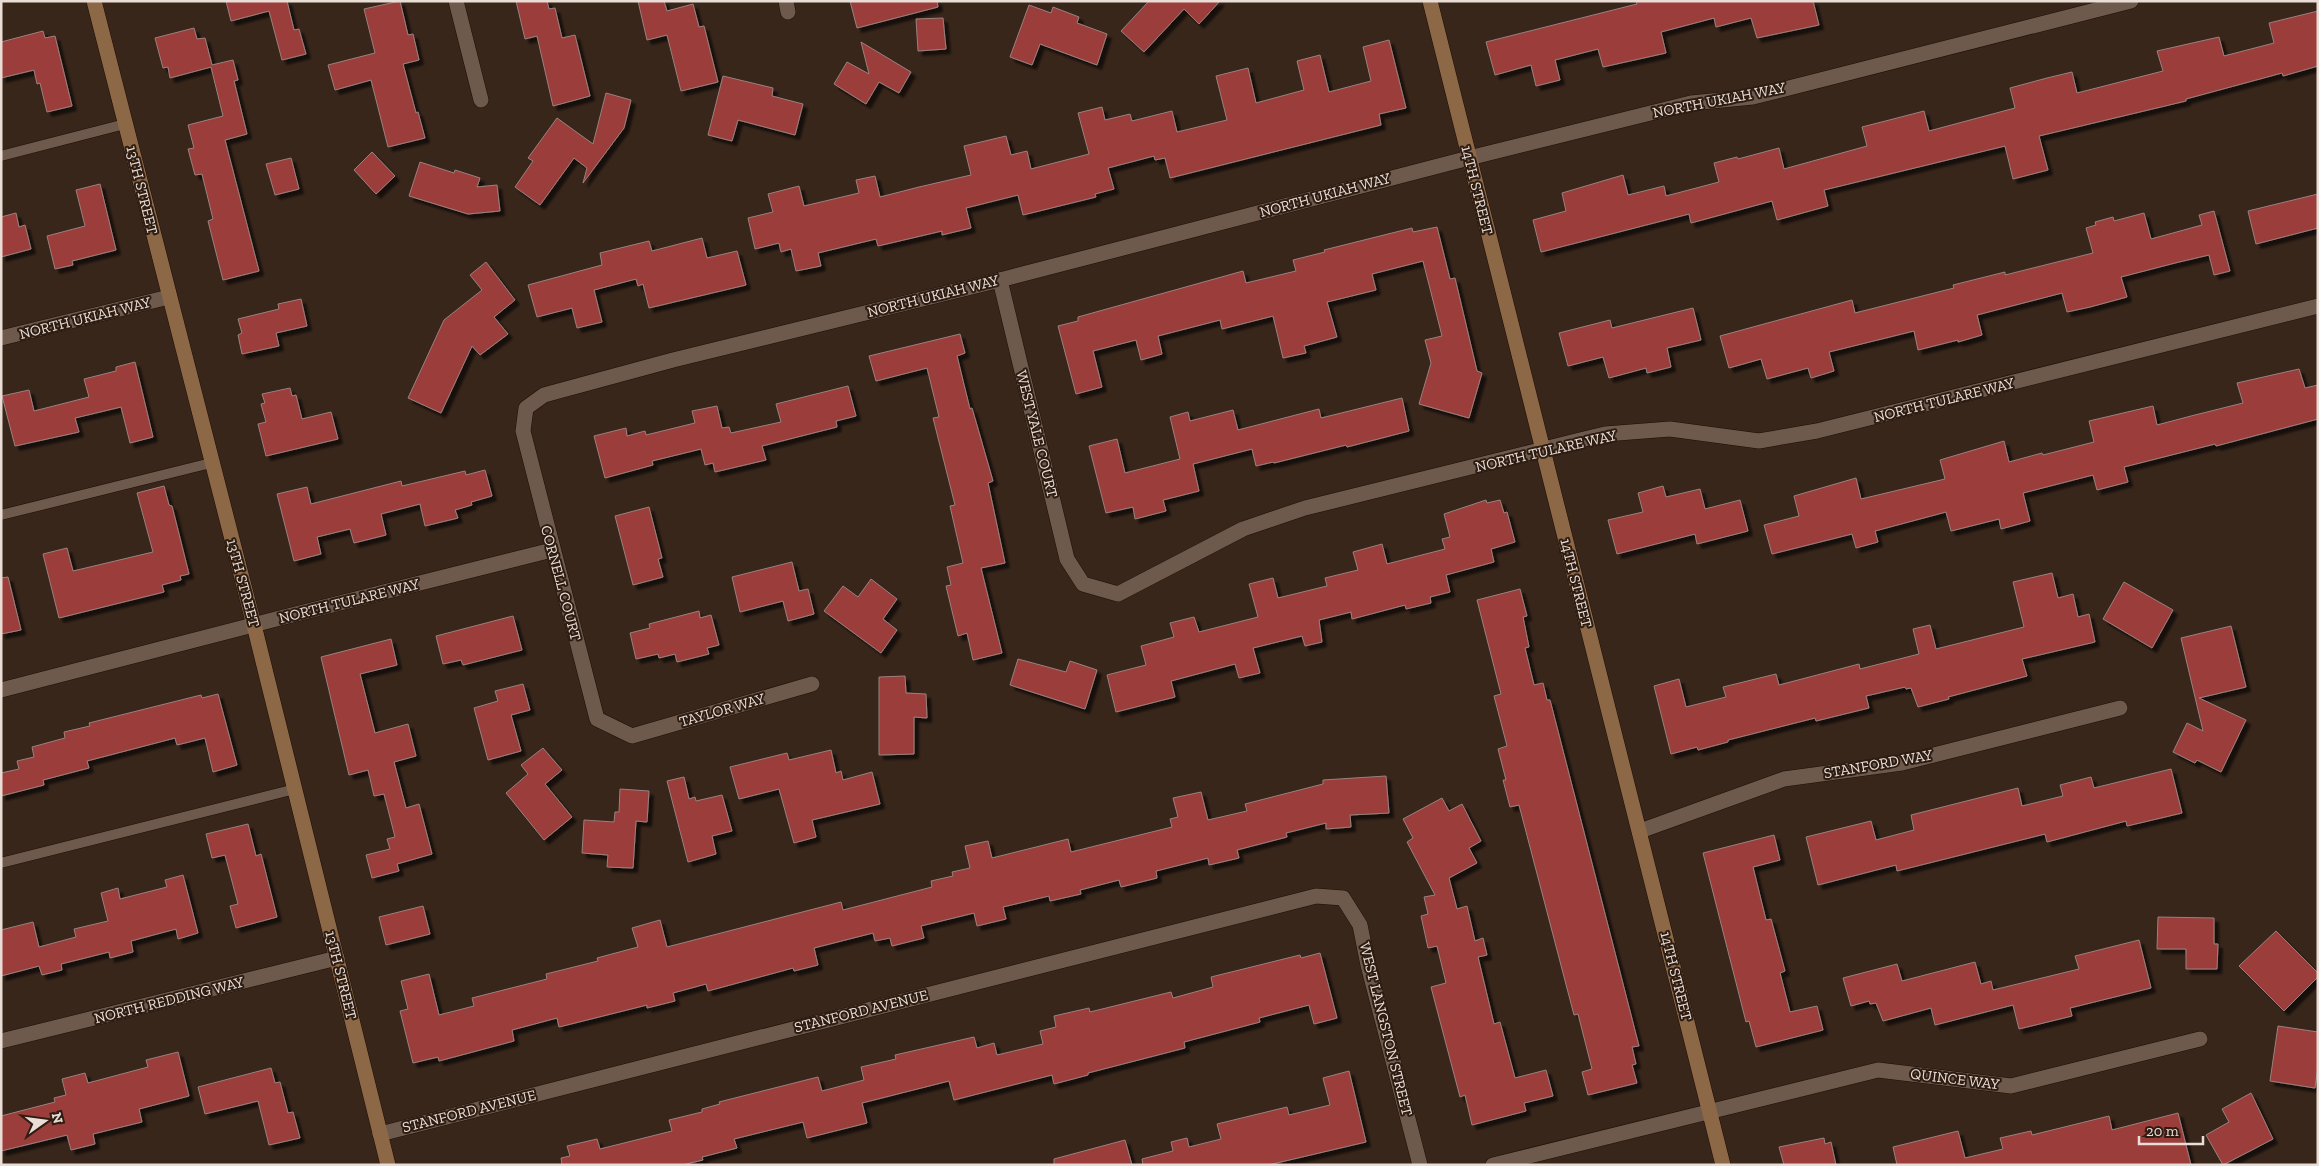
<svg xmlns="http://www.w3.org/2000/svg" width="2319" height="1166" viewBox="0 0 2319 1166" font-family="'Zilla Slab',serif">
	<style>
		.building { fill: #9a3c3a; stroke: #9b817e; filter: url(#shadow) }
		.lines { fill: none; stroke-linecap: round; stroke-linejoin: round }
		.lane-casing { stroke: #1e0e05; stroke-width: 11 }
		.street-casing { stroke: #1e0e05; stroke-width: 16 }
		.secondary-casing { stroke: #1e0e05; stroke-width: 16 }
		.lane { stroke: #6e5a4d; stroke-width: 10 }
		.street { stroke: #6e5a4d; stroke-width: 15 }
		.secondary { stroke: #8d6847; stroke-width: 15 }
		.labels { text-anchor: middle; stroke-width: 4; stroke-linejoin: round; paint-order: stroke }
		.street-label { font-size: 15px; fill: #e9ddd6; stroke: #2d1c11 }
	</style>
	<defs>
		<filter id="shadow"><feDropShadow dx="4.5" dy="4.5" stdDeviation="1" flood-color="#0009"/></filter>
	</defs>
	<rect width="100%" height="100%" fill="#38261b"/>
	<g class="building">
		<path d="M226,1H287L294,30L299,29L306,54L282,60L269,11L231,21Z"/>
		<path d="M400,1L408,35L413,34L419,60L403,64L416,113L418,112L425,138L388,147L371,80L335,90L328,65L375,53L364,9Z"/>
		<path d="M516,1H547L549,9L555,8L562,38L575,35L590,96L553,106L537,36L525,39Z"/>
		<path d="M638,1H664L667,11L693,4L699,27L704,26L718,82L681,91L667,35L647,40Z"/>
		<path d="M850,1H937L938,7L857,28Z"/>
		<path d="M1149,1H1220L1199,24L1184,9L1144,52L1121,31Z"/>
		<path d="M1636,1H1813L1819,25L1757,38L1751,18L1716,27L1714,18L1661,32L1666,53L1603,67L1598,49L1555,60L1560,80L1536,86L1531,65L1495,75L1486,42L1637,4Z"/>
		<path d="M1029,5L1051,13L1053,7L1079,17L1077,23L1107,34L1097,65L1040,44L1032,65L1010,57Z"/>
		<path d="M2318,11V66L2283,76L2282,73L2186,99V101L2039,136L2048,170L2013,179L2005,146L1824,190L1828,206L1777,220L1772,201L1691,223L1689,214L1541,252L1533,220L1566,211L1562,193L1623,175L1628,195L1664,186L1666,196L1719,182L1714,163L1737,157L1738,159L1779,148L1784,169L1867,146L1862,127L1901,117L1924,111L1929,131L2015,108L2010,88L2047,78L2072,72L2077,93L2163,71L2157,51L2219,37L2224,56L2274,43L2269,23Z"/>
		<path d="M943,18L946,49L918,51L916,19Z"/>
		<path d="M194,28L197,39L205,38L212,65L233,60L238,80L234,81L247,134L225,140L259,271L223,280L208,221L213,219L202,174L195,175L188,149L194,148L188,125L223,116L211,67L170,78L168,67L163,68L155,38Z"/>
		<path d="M43,31L45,38L55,36L72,106L47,112L40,83L37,84L34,70L1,78V42Z"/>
		<path d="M1389,40L1406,108L1379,114L1381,125L1170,178L1165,158L1155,160L1154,156L1108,168L1114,189L1095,194L1096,197L1023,215L1018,195L966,208L971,228L942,235V231L878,246L876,239L818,253L821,266L796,271L791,249L781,252L779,243L755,249L748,218L773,212L768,194L799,186L804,206L859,193L856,180L875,176L880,197L919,187L971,175L964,146L1006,136L1011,155L1027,151L1031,169L1089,154L1078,113L1102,107L1105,120L1130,114L1132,121L1172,111L1177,132L1227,120L1216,76L1248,68L1256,103L1304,90L1297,61L1320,55L1329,92L1371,81L1363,47Z"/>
		<path d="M861,42L911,72L899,93L879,82L866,104L834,84L847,62L869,74Z"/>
		<path d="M723,76L773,88L772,96L803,104L795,135L738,120L732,141L708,135Z"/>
		<path d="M606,93L631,100L624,128L583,183L587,168L574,158L540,205L515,187L533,161L528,158L557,118L593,144Z"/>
		<path d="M372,152L395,176L376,194L354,170Z"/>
		<path d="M291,158L299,189L275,195L266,164Z"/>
		<path d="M420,162L454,173L455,170L480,178L477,187L497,185L500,211L468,214L409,196Z"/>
		<path d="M100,184L116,250L72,261L73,265L55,269L47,236L85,226L76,190Z"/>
		<path d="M2318,194V228L2256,244L2248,211Z"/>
		<path d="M2214,211L2230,271L2214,275L2209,255L2175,263L2121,277L2127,297L2090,307L2067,312L2062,293L1977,315L1982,335L1958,342V340L1918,350L1914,331L1829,352L1834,371L1811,378L1808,368L1767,379L1761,359L1729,368L1720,336L1852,300L1855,313L1954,288L1953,285L2005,272V275L2093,253L2086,228L2096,225L2095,222L2113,217L2114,221L2144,213L2151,239L2202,225L2199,215Z"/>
		<path d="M16,213L19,227L25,225L31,249L1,257V217Z"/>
		<path d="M1437,227L1450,279L1455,278L1477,371L1482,373L1469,418L1419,404L1431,363L1425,340L1442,336L1423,261L1372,274L1376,290L1327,302L1337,337L1304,346L1306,353L1283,358L1273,316L1222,329L1220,320L1158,336L1162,354L1141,360L1136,340L1093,351L1102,387L1076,394L1058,326L1078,321V317L1243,271L1246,283L1296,271L1293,260L1325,252L1324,250L1412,228L1413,232Z"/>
		<path d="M702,238L707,258L737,251L746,285L649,308L643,284L638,286L636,279L594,290L602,322L577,328L572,308L537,317L528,285L602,265L600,253L649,241L652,251Z"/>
		<path d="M486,262L515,300L494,317L508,334L480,355L472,346L441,413L408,398L444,320L482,290L470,275Z"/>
		<path d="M301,299L307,326L276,333L279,346L242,354L238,335L242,333L238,319L279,309L278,304Z"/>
		<path d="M1693,308L1701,340L1667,348L1671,367L1647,373L1646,368L1609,378L1603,357L1568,366L1559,333L1610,320L1612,328Z"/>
		<path d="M960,334L965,353L957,356L970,409L972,408L993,481L988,483L1005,563L981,568L1002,653L973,660L967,633L958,636L946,586L951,585L947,567L963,563L950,506L955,505L933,418L939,417L927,368L876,381L869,356Z"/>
		<path d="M135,362L153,437L130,443L121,407L75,418L79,432L15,446L2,396L29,390L34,411L89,397L84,379L116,371V367Z"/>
		<path d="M2299,369L2305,388L2318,385V419L2216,446L2215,444L2124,467L2128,482L2097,490L2093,475L2023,493L2030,521L2001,529L1999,519L1951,531L1946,512L1875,531L1878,542L1856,548L1852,534L1772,554L1764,525L1799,516L1794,496L1856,478L1861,499L1945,479L1940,460L2004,441L2009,462L2042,453L2043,455L2094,442L2089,421L2153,406L2157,425L2191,416L2243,403L2237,383Z"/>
		<path d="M848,386L856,416L836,421L837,427L762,446L766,460L715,472L713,463L705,465L701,449L652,461L653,465L605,478L594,436L626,428L627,436L645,431L646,435L695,423L692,411L717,406L722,428L729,427L731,433L781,422L776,404Z"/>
		<path d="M290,388L292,396L296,395L302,419L331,412L338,439L266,456L258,424L266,422L261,404L265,403L262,394Z"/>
		<path d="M1402,398L1409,431L1347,447L1346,445L1274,463L1273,462L1256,466L1252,449L1193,464L1199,491L1163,500L1166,511L1135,519L1133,507L1106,513L1089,446L1117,439L1125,473L1180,459L1170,417L1188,412L1190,421L1233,410L1238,430L1319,409L1321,418Z"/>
		<path d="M485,470L492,496L471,502L472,505L455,510L458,518L425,526L420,504L381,514L386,535L354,543L350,529L317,537L321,554L294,561L277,494L307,487L311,504L401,481L402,486L465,471L466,475Z"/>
		<path d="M164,486L169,505L172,506L189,574L180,576L181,580L162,585L164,592L59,618L43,554L67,548L73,571L153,552L137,493Z"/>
		<path d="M1663,486L1666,497L1700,489L1705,509L1740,500L1748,531L1697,544L1695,534L1617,554L1608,520L1643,512L1638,493Z"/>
		<path d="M1486,500L1487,503L1500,500L1504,513L1507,512L1515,542L1491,549L1494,562L1446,575L1450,592L1430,597L1431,603L1406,609L1405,605L1352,619L1351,612L1319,620L1322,642L1305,646L1302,636L1253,648L1260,673L1239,678L1235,664L1171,681L1175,697L1116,712L1107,675L1146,665L1141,646L1174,637L1170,623L1194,617L1199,632L1258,617L1249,584L1273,578L1278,598L1327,586L1325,578L1358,570L1353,552L1382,544L1387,564L1445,549L1442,539L1450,537L1444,514Z"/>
		<path d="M649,507L662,558L658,559L663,577L633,585L615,516Z"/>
		<path d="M792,562L799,591L808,589L814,614L788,621L783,601L740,612L732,577Z"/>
		<path d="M2052,573L2058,598L2073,594L2078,617L2089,614L2095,642L2022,659L2027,676L1948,697L1949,699L1918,707L1911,688L1906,689L1905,687L1866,696L1869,708L1816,721L1815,718L1728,740V742L1698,750L1697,747L1671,754L1654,686L1679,679L1686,707L1726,697L1723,687L1776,674L1779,685L1859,664L1860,669L1919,654L1913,629L1930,625L1936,649L2024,627L2013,582Z"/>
		<path d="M8,577L21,630L1,634V578Z"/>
		<path d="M871,579L897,599L883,619L897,630L881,653L824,611L843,586L858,597Z"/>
		<path d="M2124,582L2173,610L2152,648L2103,619Z"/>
		<path d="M1520,589L1527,616L1523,617L1529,647L1525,648L1534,685L1543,683L1547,700H1550L1639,1046L1632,1047L1636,1064L1632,1065L1637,1083L1588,1095L1582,1072L1592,1069L1578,1014L1574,1015L1519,805L1510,807L1503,780H1506L1498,749L1507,746L1494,696L1501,694L1477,600Z"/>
		<path d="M699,611L700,618L711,615L719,645L707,648L709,654L677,662L675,654L659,658L658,654L636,659L630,633L650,628L649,624Z"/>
		<path d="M513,616L522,650L463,665L461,660L443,664L436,636Z"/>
		<path d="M2231,626L2246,687L2199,698L2246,720L2221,772L2197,760L2195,763L2173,752L2187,723L2203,731L2181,638Z"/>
		<path d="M391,639L397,665L360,674L375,733L408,724L416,756L394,762L406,808L419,804L432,854L397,864L399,871L372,878L366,855L390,849L387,839L395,837L384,794L374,796L368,770L349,775L321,657Z"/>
		<path d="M1018,659L1066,672L1070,661L1097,670L1085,709L1010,685Z"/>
		<path d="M905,676L906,693L926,694L927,718L914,717V754L879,755V677Z"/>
		<path d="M523,684L530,710L511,715L521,751L488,760L474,708L498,701L495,691Z"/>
		<path d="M218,694L237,765L213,772L205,738L177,745L175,738L87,761L89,768L43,780L44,785L1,796V773L19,769L17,761L34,757L32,747L65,738L64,732L90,726L89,723L201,695L202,698Z"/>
		<path d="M543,748L562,770L545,784L572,817L544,840L506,793L528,774L521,765Z"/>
		<path d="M831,750L836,773L841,771L843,780L872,772L880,804L812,820L816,837L794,843L779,789L739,799L730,767L787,753L789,760Z"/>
		<path d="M2171,769L2182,813L2127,826L2126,821L2047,842L2045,834L1897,871L1896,865L1818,885L1806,837L1871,821L1876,840L1914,830L1911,815L2018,788L2022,806L2063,796L2060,785L2091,777L2094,788Z"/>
		<path d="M1386,776L1389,813L1350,815L1351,827L1326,829V823L1286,833L1287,837L1237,850L1239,858L1209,865L1208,858L1156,871L1157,878L1121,887L1119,880L1080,890L1081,894L1050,901L1049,896L1003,907L1006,919L977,926L974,913L921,926L924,938L892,946L890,938L875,941L873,933L814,948L818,965L794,971L793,968L708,991L706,984L673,993L675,1001L647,1008V1005L559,1027L557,1018L512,1030L514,1041L439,1061L438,1057L413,1063L400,1011L408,1009L401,981L429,974L439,1015L474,1006L472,998L547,979L546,974L598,961L597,958L638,947L632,928L660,920L667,947L841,902L843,910L932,887L931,881L953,876L952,872L970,868L965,846L988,841L992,858L1068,839L1071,852L1172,827L1170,819L1178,817L1173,798L1201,792L1208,820L1247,811L1245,804L1323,784V780Z"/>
		<path d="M684,777L689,799L695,797L696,801L722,795L732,831L712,836L716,854L688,862L667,781Z"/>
		<path d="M620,789L649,791L647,822L636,821L633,868L607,867L608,855L582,853L584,820L614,822L615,812H619Z"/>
		<path d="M1442,798L1449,811L1462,804L1481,841L1469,848L1477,863L1449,878L1457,909L1467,906L1475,941L1483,938L1487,955L1478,957L1494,1024L1500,1022L1515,1078L1546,1070L1553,1096L1524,1103L1526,1111L1472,1125L1465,1095L1460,1097L1431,987L1446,983L1437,946L1428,948L1421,916L1428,914L1424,897L1435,895L1407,842L1413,838L1403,819Z"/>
		<path d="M248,824L256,856L261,854L277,917L236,928L230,906L238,904L225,855L212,858L206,834Z"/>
		<path d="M1774,835L1780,860L1753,867L1766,920L1771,919L1785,971L1780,973L1790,1012L1817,1006L1823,1030L1756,1047L1749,1021L1746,1022L1703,853Z"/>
		<path d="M183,875L198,933L178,939L176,929L131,941L133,952L110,958L109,952L61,964L62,970L42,975L39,966L1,976V930L33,922L39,947L76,937L74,929L108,921L101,893L118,888L120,899L167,887L165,880Z"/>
		<path d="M423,906L430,934L386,945L379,917Z"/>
		<path d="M2158,917L2214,918V944H2218L2217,969H2186V949H2157Z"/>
		<path d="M2276,931L2318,973V977L2284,1011L2239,966Z"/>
		<path d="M2139,940L2151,988L2070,1008L2072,1016L2019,1029L2013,1005L1935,1025L1931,1008L1883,1021L1876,1003L1870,1004L1869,1001L1851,1006L1843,978L1897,964L1902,981L1975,962L1981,984L1991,981L1993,990L2079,969L2075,956Z"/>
		<path d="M1320,953L1337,1018L1314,1024L1309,1005L1259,1018L1260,1022L1184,1042L1185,1048L1088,1073V1075L1054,1084L1052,1075L954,1100L949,1081L862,1103L867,1123L807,1138L803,1122L734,1139L737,1148L702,1157L703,1160L682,1165H562L561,1158L570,1156L567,1146L597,1139L600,1149L672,1131L669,1120L702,1112V1109L720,1104L719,1102L818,1077L822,1091L864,1080L861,1067L896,1059L895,1055L974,1037L977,1048L994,1043L997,1055L1043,1044L1040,1031L1056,1027L1054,1016L1089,1008L1090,1012L1171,992L1173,998L1213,987L1211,977L1300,955L1301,958Z"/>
		<path d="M2278,1026L2318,1032V1066L2315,1088L2270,1081Z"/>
		<path d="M178,1052L189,1096L139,1109L142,1122L93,1134L95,1144L71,1150L67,1135L1,1151V1116L55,1102L54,1098L66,1095L62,1079L85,1073L88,1083L148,1067L146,1060Z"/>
		<path d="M271,1068L275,1083L280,1082L288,1113L293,1112L300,1138L269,1145L258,1101L205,1114L198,1087Z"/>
		<path d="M1349,1071L1366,1142L1268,1165H1143L1142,1159L1173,1151L1171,1142L1187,1138L1189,1147L1221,1139L1217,1124L1287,1107L1289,1115L1330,1105L1323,1078Z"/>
		<path d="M2251,1093L2273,1139L2223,1165L2206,1135L2229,1122L2222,1109Z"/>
		<path d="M2178,1113L2191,1165H1897L1893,1147L1958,1131L1965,1158L2003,1149L2000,1138L2031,1131L2032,1135L2109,1116L2112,1130Z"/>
		<path d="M1824,1138L1825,1144L1831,1142L1836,1165H1784L1779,1147Z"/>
		<path d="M1125,1140L1132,1165H1054V1159Z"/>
	</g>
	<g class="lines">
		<defs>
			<g id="lane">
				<path d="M1,156L125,124"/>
				<path d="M1,515L211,463"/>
				<path d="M1,863L295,789"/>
			</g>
			<g id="street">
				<path d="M456,1L481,100"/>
				<path d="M786,1L788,12"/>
				<path d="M1000,280L1067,559L1083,584L1118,594L1243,529L1305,508L1572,442L1605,434L1670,429L1759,441L1817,431L2318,306"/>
				<path d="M1,338L169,297"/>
				<path d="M812,684L632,736L597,719L523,431L526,408L544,395L673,360L1000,280L1469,158L1691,103L1753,97L2131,1"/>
				<path d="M1,690L280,618L552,550"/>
				<path d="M1640,831L1784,779L1902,763L2120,708"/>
				<path d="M1,1041L337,958"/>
				<path d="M380,1134L1316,896L1343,898L1360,925L1368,965L1420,1165"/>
				<path d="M1493,1165L1878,1070L2011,1086L2200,1039"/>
			</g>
			<g id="secondary">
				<path d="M94,1L254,625L388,1165"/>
				<path d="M1430,1L1723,1165"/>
			</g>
		</defs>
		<use href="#lane" class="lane-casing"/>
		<use href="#street" class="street-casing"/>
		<use href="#secondary" class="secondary-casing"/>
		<use href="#lane" class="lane"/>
		<use href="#street" class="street"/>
		<use href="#secondary" class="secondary"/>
	</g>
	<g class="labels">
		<g class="street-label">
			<text transform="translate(1719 100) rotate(-11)" y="5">NORTH UKIAH WAY</text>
			<text transform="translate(142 190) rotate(76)" y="5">13TH STREET</text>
			<text transform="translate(1477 190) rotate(76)" y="5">14TH STREET</text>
			<text transform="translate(1325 195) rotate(-15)" y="5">NORTH UKIAH WAY</text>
			<text transform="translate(933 296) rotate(-14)" y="5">NORTH UKIAH WAY</text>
			<text transform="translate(85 318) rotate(-14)" y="5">NORTH UKIAH WAY</text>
			<text transform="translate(1944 400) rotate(-14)" y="5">NORTH TULARE WAY</text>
			<text transform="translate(1037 434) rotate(76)" y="5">WEST YALE COURT</text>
			<text transform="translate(1546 451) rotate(-13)" y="5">NORTH TULARE WAY</text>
			<text transform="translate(243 583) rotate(75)" y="5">13TH STREET</text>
			<text transform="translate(561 583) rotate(75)" y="5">CORNELL COURT</text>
			<text transform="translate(1576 583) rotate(76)" y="5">14TH STREET</text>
			<text transform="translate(349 601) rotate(-14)" y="5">NORTH TULARE WAY</text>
			<text transform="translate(722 710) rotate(-16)" y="5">TAYLOR WAY</text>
			<text transform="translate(1878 764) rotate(-10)" y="5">STANFORD WAY</text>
			<text transform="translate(341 975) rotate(76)" y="5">13TH STREET</text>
			<text transform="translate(1676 976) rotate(76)" y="5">14TH STREET</text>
			<text transform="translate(169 1000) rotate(-14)" y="5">NORTH REDDING WAY</text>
			<text transform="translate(861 1011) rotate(-14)" y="5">STANFORD AVENUE</text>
			<text transform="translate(1386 1029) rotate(76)" y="5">WEST LANGSTON STREET</text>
			<text transform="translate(1955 1079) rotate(7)" y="5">QUINCE WAY</text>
			<text transform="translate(469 1111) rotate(-14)" y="5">STANFORD AVENUE</text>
		</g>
	</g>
	<rect width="2319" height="1166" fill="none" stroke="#e9ddd6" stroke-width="5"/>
	<g transform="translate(45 1121) rotate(76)" stroke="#2d1c11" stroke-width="4" paint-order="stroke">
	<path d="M0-4L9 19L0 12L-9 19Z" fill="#e9ddd6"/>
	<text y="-8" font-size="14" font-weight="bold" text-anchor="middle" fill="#e9ddd6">N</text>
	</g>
	<path d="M2139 1136v8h64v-8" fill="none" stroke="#e9ddd6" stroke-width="2.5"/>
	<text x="2146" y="1136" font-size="15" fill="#e9ddd6" stroke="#2d1c11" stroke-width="4" paint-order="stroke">20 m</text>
</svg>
